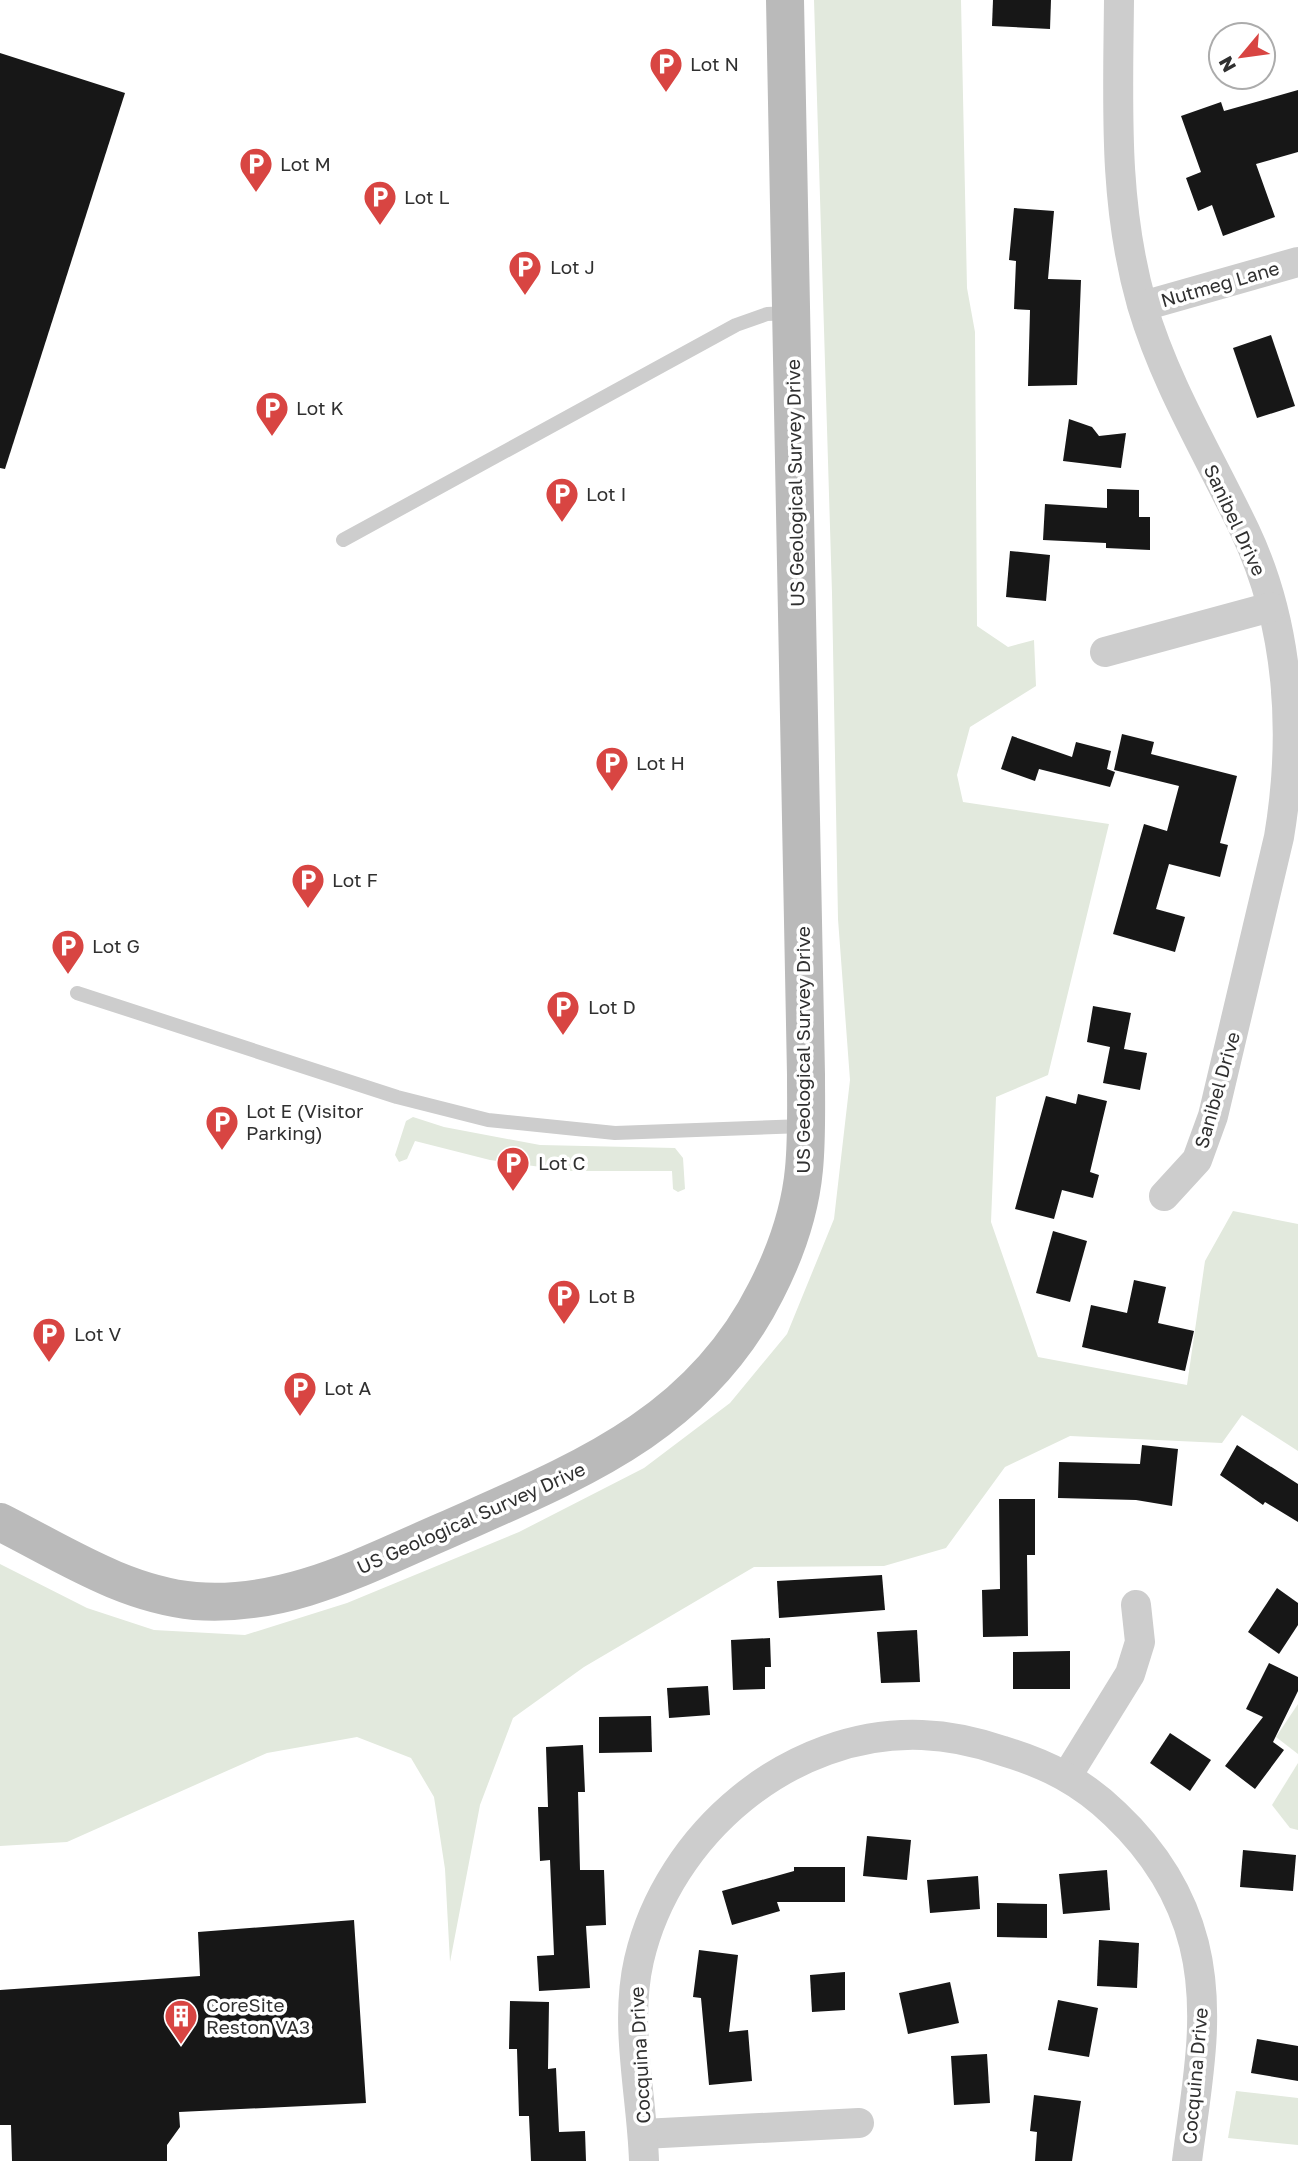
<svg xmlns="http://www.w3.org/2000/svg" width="1298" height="2161" viewBox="0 0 1298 2161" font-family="'Golos Text',sans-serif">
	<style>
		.green { fill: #e2e9dd }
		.building { fill: #171717 }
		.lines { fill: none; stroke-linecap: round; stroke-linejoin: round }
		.lane { stroke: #cdcdcd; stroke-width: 14 }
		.street { stroke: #cdcdcd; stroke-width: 30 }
		.secondary { stroke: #bababa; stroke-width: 38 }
		.labels { text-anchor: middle; stroke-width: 7; stroke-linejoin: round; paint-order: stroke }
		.poi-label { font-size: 19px; fill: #303030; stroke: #fff; text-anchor: start }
		.street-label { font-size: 19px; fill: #303030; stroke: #fff }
	</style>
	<rect width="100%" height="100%" fill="#fff"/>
	<g class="green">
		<path d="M814,0H961L967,288L975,332L977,626L1008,647L1034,640L1036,686L970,727L957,775L963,802L1109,824L1048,1075L996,1097L991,1222L1038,1357L1187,1385L1205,1261L1233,1211L1298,1224V1451L1242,1415L1222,1443L1070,1436L1005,1467L946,1548L884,1566L754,1567L584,1667L513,1718L480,1805L450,1962L445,1869L434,1797L411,1758L357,1737L267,1753L67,1842L0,1846V1564L87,1608L154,1630L245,1635L347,1603L519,1532L644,1468L730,1403L787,1334L834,1219L850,1080L838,919L832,593Z"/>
		<path d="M413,1117L444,1127L540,1145L675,1148L683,1158L685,1189L678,1192L673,1189L672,1171H570L490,1160L415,1141L407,1159L399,1162L395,1155L406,1121Z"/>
		<path d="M1298,1704V1754L1276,1737Z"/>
		<path d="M1298,1763V1830L1290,1828L1272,1805Z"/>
		<path d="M1236,2091L1298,2098V2145L1228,2138Z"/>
	</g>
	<g class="building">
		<path d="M993,0H1051L1050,29L992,26Z"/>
		<path d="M0,53L125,93L5,469L0,468Z"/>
		<path d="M1298,90V152L1256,164L1275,217L1223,236L1212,205L1198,211L1186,178L1201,172L1181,116L1221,102L1224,111Z"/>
		<path d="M1014,208L1054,211L1048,279L1081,280L1077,385L1028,386L1030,310L1014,309L1016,261L1009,260Z"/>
		<path d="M1271,335L1295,406L1257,418L1233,348Z"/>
		<path d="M1069,419L1092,427L1099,436L1126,433L1121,468L1063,461Z"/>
		<path d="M1107,489L1139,490V517H1150V550L1106,548V543L1043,540L1045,504L1107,508Z"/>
		<path d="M1010,551L1050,555L1046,601L1006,597Z"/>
		<path d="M1122,734L1154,742L1151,754L1237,776L1220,843L1228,845L1220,877L1169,864L1156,909L1185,917L1175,952L1113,934L1144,824L1167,831L1179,786L1114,770Z"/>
		<path d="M1012,736L1072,757L1076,742L1111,751L1107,769L1115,772L1110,787L1039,769L1035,781L1001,769Z"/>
		<path d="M1093,1006L1131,1013L1124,1049L1147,1053L1140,1090L1103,1083L1110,1047L1087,1042Z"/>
		<path d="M1078,1094L1107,1101L1090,1172L1099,1175L1093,1198L1062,1190L1054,1219L1015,1209L1046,1096L1076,1104Z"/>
		<path d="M1053,1231L1087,1241L1070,1302L1036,1293Z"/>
		<path d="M1134,1280L1166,1287L1158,1323L1194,1331L1185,1371L1082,1347L1091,1305L1127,1313Z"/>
		<path d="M1142,1445L1178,1449L1172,1506L1136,1500L1058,1498L1059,1462L1140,1464Z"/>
		<path d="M1237,1445L1298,1484V1522L1265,1502L1263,1505L1220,1475Z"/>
		<path d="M999,1499H1035V1555H1027L1028,1636L983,1637L982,1590L1000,1589Z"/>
		<path d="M882,1575L885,1610L779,1618L777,1581Z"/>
		<path d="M1277,1588L1298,1603V1625L1279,1654L1248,1632Z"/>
		<path d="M917,1630L920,1682L881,1683L877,1632Z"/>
		<path d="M770,1638L771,1667H765V1689L733,1690L731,1640Z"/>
		<path d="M1070,1651V1689H1013V1652Z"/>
		<path d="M1269,1663L1298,1677V1691L1273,1742L1284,1750L1255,1789L1225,1766L1263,1717L1246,1709Z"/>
		<path d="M708,1686L710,1715L669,1718L667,1688Z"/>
		<path d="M651,1716L652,1752L599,1753V1717Z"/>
		<path d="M1170,1733L1211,1760L1190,1791L1150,1763Z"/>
		<path d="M583,1745L585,1792H578L580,1870H604L606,1925L586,1926L590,1988L539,1991L537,1956L554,1955L550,1860L540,1861L538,1807H548L546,1747Z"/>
		<path d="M867,1836L911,1840L907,1880L863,1876Z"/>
		<path d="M1243,1850L1296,1855L1293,1891L1240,1887Z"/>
		<path d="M794,1867H845V1902H777L780,1911L732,1925L722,1891L794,1871Z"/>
		<path d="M1107,1870L1110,1910L1063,1914L1059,1874Z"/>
		<path d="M978,1876L980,1909L930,1913L927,1880Z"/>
		<path d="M997,1903L1047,1904V1938L997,1937Z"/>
		<path d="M354,1920L366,2103L179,2112L180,2127L167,2145V2161H12L11,2125H0V1990L200,1976L198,1932Z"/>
		<path d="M1099,1940L1139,1943L1137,1988L1097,1986Z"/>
		<path d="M699,1950L738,1955L729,2032L748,2030L752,2081L709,2085L701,1998L693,1997Z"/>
		<path d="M845,1972V2010L812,2012L810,1975Z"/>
		<path d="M950,1982L959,2023L908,2034L899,1993Z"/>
		<path d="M1058,2000L1098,2008L1089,2057L1048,2050Z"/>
		<path d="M510,2001L549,2002L548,2069L556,2068L559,2132L585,2131L586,2161H531L529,2116H519L517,2049H509Z"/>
		<path d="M1257,2039L1298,2046V2081L1251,2073Z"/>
		<path d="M987,2054L990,2103L954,2105L951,2056Z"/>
		<path d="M1034,2095L1081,2101L1072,2161H1035L1037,2132L1030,2131Z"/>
	</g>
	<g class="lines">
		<g class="lane">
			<path d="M343,540L736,325L767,314L790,313"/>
			<path d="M77,993L397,1097L488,1120L615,1133L804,1126"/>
		</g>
		<g class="street">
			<path d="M1119,0C1118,105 1113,203 1142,305C1166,386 1209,455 1245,531C1290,626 1296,735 1279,837L1213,1116L1197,1160L1164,1196"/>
			<path d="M1143,306L1298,262"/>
			<path d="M1105,652L1271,607"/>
			<path d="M1067,1776L1130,1674L1140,1642L1136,1605"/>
			<path d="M643,2134L859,2123"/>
			<path d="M644,2161C642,2096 624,2025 639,1960C668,1834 790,1730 922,1735C950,1736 977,1742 1003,1751C1047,1764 1082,1782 1115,1814C1152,1849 1181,1893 1194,1944C1212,2016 1196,2089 1187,2161"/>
		</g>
		<path class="secondary" d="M0,1522C62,1553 123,1594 195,1601C286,1608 363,1566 444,1531C574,1473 698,1427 766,1291C785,1254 800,1212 804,1169C807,1138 806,1106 806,1075L785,0"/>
	</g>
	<defs>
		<symbol id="parking-pin" viewBox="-11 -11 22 30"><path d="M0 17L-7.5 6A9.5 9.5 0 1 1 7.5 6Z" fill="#d84542" stroke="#fff"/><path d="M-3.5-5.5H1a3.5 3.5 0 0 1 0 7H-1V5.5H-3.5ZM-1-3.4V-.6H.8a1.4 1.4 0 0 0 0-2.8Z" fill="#fff"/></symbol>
		<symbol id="building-pin" viewBox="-11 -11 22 30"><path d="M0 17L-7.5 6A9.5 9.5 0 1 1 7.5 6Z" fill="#d84542" stroke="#fff"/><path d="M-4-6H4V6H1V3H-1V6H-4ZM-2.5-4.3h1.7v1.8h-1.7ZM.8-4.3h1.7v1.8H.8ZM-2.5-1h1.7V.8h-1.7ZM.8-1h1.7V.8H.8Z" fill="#fff"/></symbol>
	</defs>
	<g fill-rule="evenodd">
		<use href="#parking-pin" x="647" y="45" width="38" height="52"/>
		<use href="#parking-pin" x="237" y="145" width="38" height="52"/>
		<use href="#parking-pin" x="361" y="178" width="38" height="52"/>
		<use href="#parking-pin" x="506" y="248" width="38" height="52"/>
		<use href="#parking-pin" x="253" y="389" width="38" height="52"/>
		<use href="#parking-pin" x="543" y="475" width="38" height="52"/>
		<use href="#parking-pin" x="593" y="744" width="38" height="52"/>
		<use href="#parking-pin" x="289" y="861" width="38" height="52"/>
		<use href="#parking-pin" x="49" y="927" width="38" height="52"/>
		<use href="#parking-pin" x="544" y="988" width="38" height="52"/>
		<use href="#parking-pin" x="203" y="1103" width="38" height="52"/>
		<use href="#parking-pin" x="494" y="1144" width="38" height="52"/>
		<use href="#parking-pin" x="545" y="1277" width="38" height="52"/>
		<use href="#parking-pin" x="30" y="1315" width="38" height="52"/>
		<use href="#parking-pin" x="281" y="1369" width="38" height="52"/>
		<use href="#building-pin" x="162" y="1997" width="38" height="52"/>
	</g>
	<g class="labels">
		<g class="poi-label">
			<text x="690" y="71">Lot N</text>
			<text x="280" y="171">Lot M</text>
			<text x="404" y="204">Lot L</text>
			<text x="550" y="274">Lot J</text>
			<text x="296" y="415">Lot K</text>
			<text x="586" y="501">Lot I</text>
			<text x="636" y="770">Lot H</text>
			<text x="332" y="887">Lot F</text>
			<text x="92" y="953">Lot G</text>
			<text x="588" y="1014">Lot D</text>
			<text x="246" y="1118">Lot E (Visitor<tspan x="246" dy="22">Parking)</tspan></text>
			<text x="538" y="1170">Lot C</text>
			<text x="588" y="1303">Lot B</text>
			<text x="74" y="1341">Lot V</text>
			<text x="324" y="1395">Lot A</text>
			<text x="206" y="2012">CoreSite<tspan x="206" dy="22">Reston VA3</tspan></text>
		</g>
		<g class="street-label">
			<text transform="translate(1220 284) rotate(-16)" y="7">Nutmeg Lane</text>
			<text transform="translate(795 483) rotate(-91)" y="7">US Geological Survey Drive</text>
			<text transform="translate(1235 520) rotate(65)" y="7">Sanibel Drive</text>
			<text transform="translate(803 1050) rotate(-90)" y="7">US Geological Survey Drive</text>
			<text transform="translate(1217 1090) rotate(-74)" y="7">Sanibel Drive</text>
			<text transform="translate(471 1518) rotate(-24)" y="7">US Geological Survey Drive</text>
			<text transform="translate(640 2055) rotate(-93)" y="7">Cocquina Drive</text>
			<text transform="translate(1195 2076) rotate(-85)" y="7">Cocquina Drive</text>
		</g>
	</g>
	<g transform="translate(1242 56) rotate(241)"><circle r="33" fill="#ffffff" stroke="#acacac" stroke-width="2"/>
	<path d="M0-5L12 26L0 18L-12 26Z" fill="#d84542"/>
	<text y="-10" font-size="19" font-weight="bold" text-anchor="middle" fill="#303030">N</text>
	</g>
</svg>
